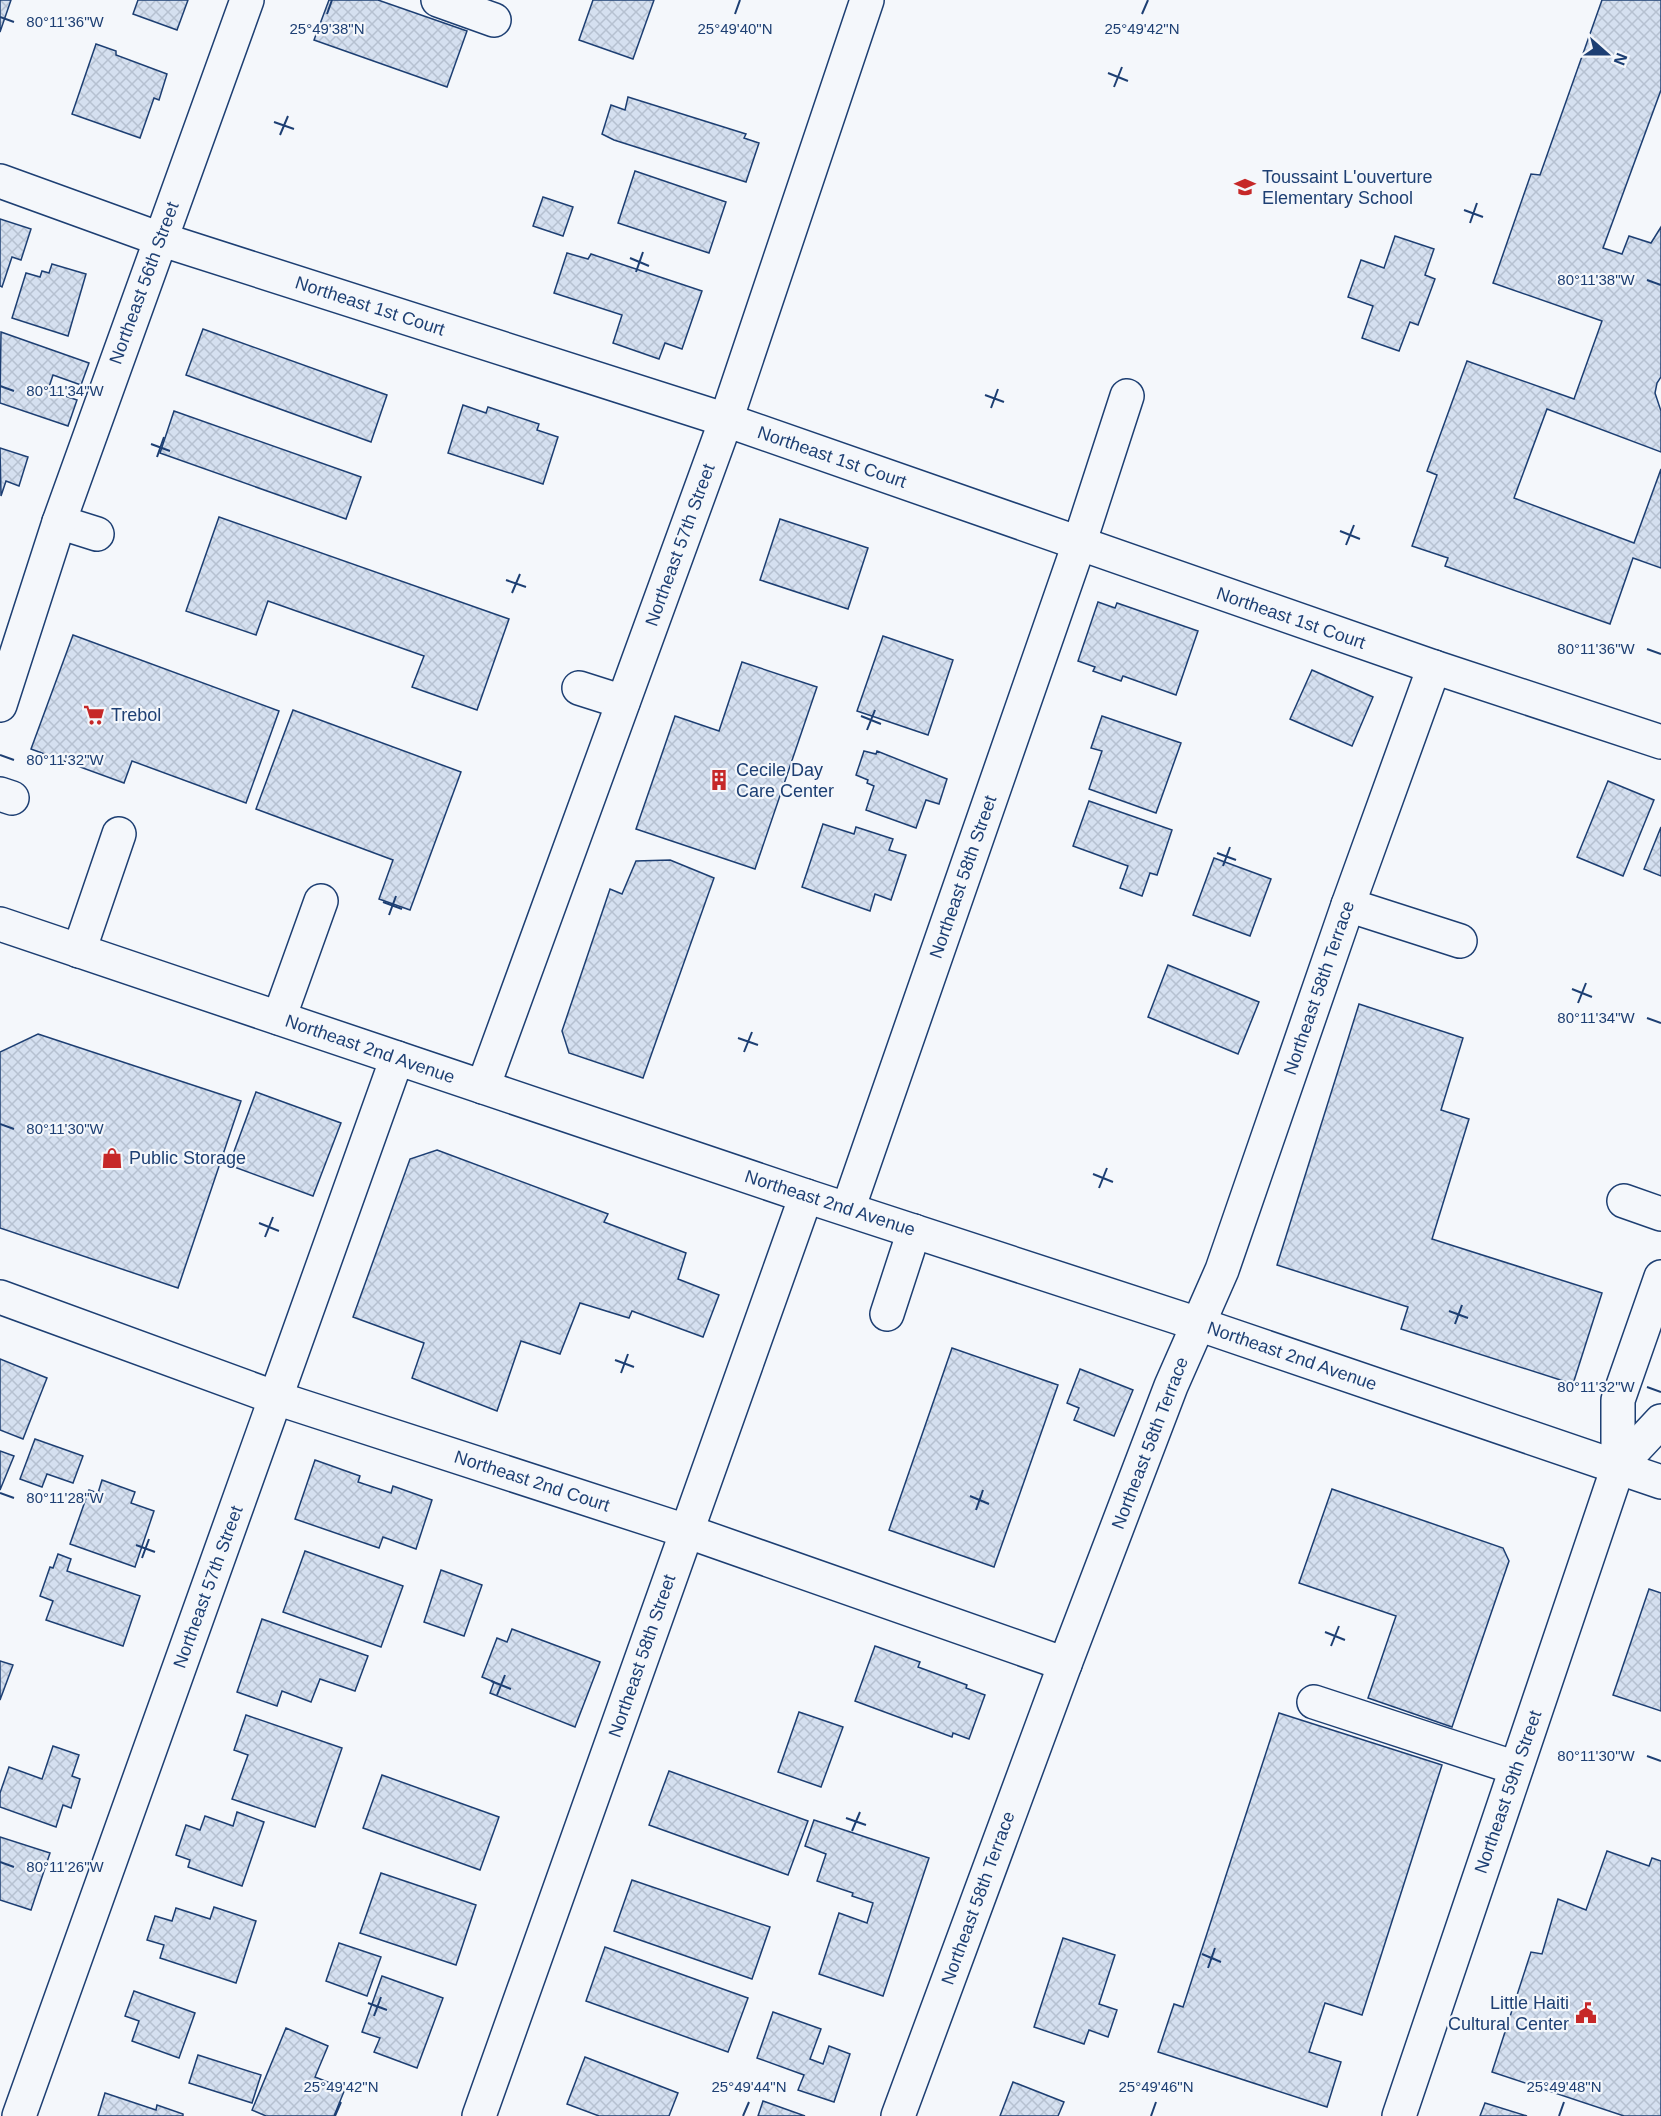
<svg xmlns="http://www.w3.org/2000/svg" width="1661" height="2116" viewBox="0 0 1661 2116" font-family="Arial,sans-serif">
	<style>
		.building { fill: url(#building-cross-hatch); stroke: #1d3f73; stroke-width: 1.5 }
		.lines { fill: none; stroke-linecap: round; stroke-linejoin: round }
		.minor-casing { stroke: #1d3f73; stroke-width: 36 }
		.major-casing { stroke: #1d3f73; stroke-width: 36 }
		.minor { stroke: #f4f7fb; stroke-width: 33 }
		.major { stroke: #f4f7fb; stroke-width: 33 }
		.ticks { fill: none; stroke: #1d3f73; stroke-width: 2 }
		.labels { text-anchor: middle; stroke-width: 4.5; stroke-linejoin: round; paint-order: stroke }
		.poi-label { font-size: 18px; fill: #1d3f73; stroke: #f4f7fb; text-anchor: start }
		.street-label { font-size: 18px; fill: #1d3f73; stroke: #f4f7fb }
		.ticks-label { font-size: 15px; text-anchor: middle; fill: #1d3f73; stroke: #f4f7fb; stroke-width: 4.5; stroke-linejoin: round; paint-order: stroke }
	</style>
	<defs>
		<pattern id="building-cross-hatch" width="8" height="8" patternUnits="userSpaceOnUse" patternTransform="scale(1.5)"><rect width="8" height="8" fill="#d5e0f0"/><path d="M0 0l8 8M0 8l8-8" fill="none" stroke="#b6c1d1"/></pattern>
	</defs>
	<rect width="100%" height="100%" fill="#f4f7fb"/>
	<g class="building">
		<path d="M0,0H11L0,32Z"/>
		<path d="M138,0H188L177,30L133,14Z"/>
		<path d="M329,0H378L467,31L447,87L314,40Z"/>
		<path d="M593,0H654L633,59L579,40Z"/>
		<path d="M1602,0H1661V90L1603,248L1622,254L1629,236L1651,243L1661,227V377L1657,383L1655,393L1661,411V452L1547,409L1514,498L1634,543L1661,469V568L1633,558L1610,624L1445,566L1448,558L1412,546L1437,475L1427,471L1467,361L1574,399L1602,321L1493,283L1531,174L1540,175Z"/>
		<path d="M96,44L116,51V55L167,74L159,100L154,98L140,138L72,114Z"/>
		<path d="M628,97L746,134L744,138L759,143L746,182L614,140L602,134L611,105L625,110Z"/>
		<path d="M635,171L726,202L709,253L618,223Z"/>
		<path d="M543,197L573,207L563,236L533,226Z"/>
		<path d="M0,219L31,229L21,260L12,257L2,287L0,286Z"/>
		<path d="M1395,236L1434,249L1425,275L1435,279L1418,325L1410,322L1399,351L1362,338L1373,306L1348,297L1361,260L1384,268Z"/>
		<path d="M567,253L588,259L591,254L702,291L682,349L665,343L659,359L613,343L622,315L554,293Z"/>
		<path d="M52,264L86,274L68,336L12,318L26,273L40,277L42,271L49,273Z"/>
		<path d="M203,329L387,395L371,442L186,375Z"/>
		<path d="M1,332L89,363L81,385L53,375L48,390L77,400L68,426L0,403Z"/>
		<path d="M463,405L486,413L488,407L539,424L537,430L558,437L543,484L448,453Z"/>
		<path d="M174,411L361,477L346,519L160,453Z"/>
		<path d="M0,448L28,457L19,486L6,481L1,496Z"/>
		<path d="M219,517L509,619L477,710L412,687L424,656L268,601L256,635L186,611Z"/>
		<path d="M780,519L868,548L848,609L760,580Z"/>
		<path d="M1098,602L1115,608L1117,603L1198,631L1176,695L1123,676L1121,681L1093,671L1095,667L1078,661Z"/>
		<path d="M73,635L279,711L246,803L132,761L124,783L31,749Z"/>
		<path d="M883,636L953,660L928,735L857,711Z"/>
		<path d="M742,662L817,687L755,869L636,829L675,716L719,731Z"/>
		<path d="M1312,670L1373,697L1352,746L1290,719Z"/>
		<path d="M293,710L461,772L410,910L379,899L393,860L256,809Z"/>
		<path d="M1102,716L1181,743L1156,813L1089,789L1102,751L1091,748Z"/>
		<path d="M864,751L876,754L877,751L947,779L939,804L926,800L916,828L866,810L874,786L867,783L868,780L856,775Z"/>
		<path d="M1608,781L1654,800L1623,876L1577,857Z"/>
		<path d="M1089,801L1172,830L1157,875L1150,873L1142,896L1120,888L1128,866L1073,846Z"/>
		<path d="M823,824L854,834L856,827L893,839L889,850L906,855L891,900L875,894L870,911L802,887Z"/>
		<path d="M1661,827V876L1644,869Z"/>
		<path d="M1214,858L1271,879L1250,936L1193,915Z"/>
		<path d="M670,860L714,878L643,1078L569,1053L562,1031L610,889L622,894L636,861Z"/>
		<path d="M1168,965L1259,1002L1238,1054L1148,1017Z"/>
		<path d="M1359,1004L1463,1038L1441,1110L1469,1119L1432,1239L1602,1293L1573,1384L1401,1329L1408,1307L1277,1265Z"/>
		<path d="M38,1034L241,1101L178,1288L0,1228V1052Z"/>
		<path d="M256,1092L341,1123L313,1196L229,1165Z"/>
		<path d="M437,1150L608,1214L604,1222L686,1253L678,1279L719,1295L703,1337L632,1311L629,1318L580,1303L560,1354L521,1341L497,1411L412,1378L424,1343L353,1317L410,1159Z"/>
		<path d="M952,1348L1058,1385L994,1567L889,1530Z"/>
		<path d="M0,1359L47,1378L23,1439L0,1430Z"/>
		<path d="M1080,1369L1133,1390L1114,1436L1074,1420L1079,1408L1067,1403Z"/>
		<path d="M35,1439L83,1456L73,1483L47,1474L42,1487L20,1479Z"/>
		<path d="M0,1451L14,1456L0,1490Z"/>
		<path d="M315,1460L360,1476L358,1482L391,1493L393,1486L432,1500L416,1549L383,1537L379,1548L295,1519Z"/>
		<path d="M102,1480L135,1492L131,1503L154,1511L135,1567L70,1544L89,1490L98,1493Z"/>
		<path d="M1332,1489L1503,1548L1509,1561L1452,1727L1368,1698L1396,1616L1299,1583Z"/>
		<path d="M305,1551L403,1586L381,1647L283,1612Z"/>
		<path d="M58,1554L71,1559L67,1571L140,1596L123,1646L46,1620L53,1601L40,1596L50,1567L53,1568Z"/>
		<path d="M441,1570L482,1585L464,1636L424,1622Z"/>
		<path d="M1649,1589L1661,1593V1711L1613,1695Z"/>
		<path d="M262,1619L368,1656L355,1691L320,1679L311,1702L282,1691L277,1706L237,1692Z"/>
		<path d="M512,1629L600,1662L575,1727L490,1693L494,1682L482,1677L497,1638L507,1642Z"/>
		<path d="M875,1646L920,1662L918,1667L967,1685L966,1688L985,1695L969,1739L953,1733L952,1737L855,1701Z"/>
		<path d="M0,1661L13,1665L0,1700Z"/>
		<path d="M799,1712L843,1727L821,1787L778,1772Z"/>
		<path d="M1279,1713L1442,1765L1362,2015L1325,2003L1309,2052L1341,2062L1327,2107L1158,2052L1174,2004L1183,2007Z"/>
		<path d="M246,1715L342,1748L315,1827L232,1799L248,1755L234,1750Z"/>
		<path d="M53,1746L79,1755L72,1776L80,1779L71,1808L63,1805L56,1827L0,1807V1793L9,1767L42,1779Z"/>
		<path d="M669,1771L808,1821L788,1875L649,1825Z"/>
		<path d="M382,1775L499,1817L480,1870L363,1828Z"/>
		<path d="M237,1812L264,1822L242,1886L188,1867L190,1860L176,1855L186,1825L200,1830L205,1816L233,1826Z"/>
		<path d="M814,1820L929,1858L883,1996L819,1974L839,1913L867,1923L873,1903L852,1896L853,1893L817,1881L826,1854L805,1846Z"/>
		<path d="M0,1837L50,1853L31,1910L0,1900Z"/>
		<path d="M1607,1851L1649,1866L1652,1858L1661,1861V2116H1624L1492,2072L1531,1952L1542,1954L1558,1899L1586,1910Z"/>
		<path d="M381,1873L476,1905L456,1965L360,1933Z"/>
		<path d="M632,1880L770,1927L752,1979L614,1931Z"/>
		<path d="M214,1907L256,1921L236,1983L160,1958L164,1945L147,1940L155,1916L172,1921L176,1908L210,1919Z"/>
		<path d="M1063,1938L1115,1955L1099,2004L1117,2010L1108,2037L1089,2030L1084,2044L1034,2027Z"/>
		<path d="M339,1943L381,1957L367,1996L326,1981Z"/>
		<path d="M605,1947L748,1998L728,2052L586,2001Z"/>
		<path d="M382,1976L443,1998L417,2068L374,2052L380,2038L362,2032Z"/>
		<path d="M134,1991L195,2013L179,2058L132,2041L139,2021L125,2016Z"/>
		<path d="M773,2012L821,2029L810,2059L823,2064L829,2046L850,2054L834,2102L798,2090L804,2075L757,2058Z"/>
		<path d="M286,2028L328,2046L315,2077L345,2089L334,2116H266L252,2110Z"/>
		<path d="M198,2055L261,2075L252,2103L189,2083Z"/>
		<path d="M585,2057L678,2093L669,2116H599L567,2104Z"/>
		<path d="M1013,2082L1064,2102L1058,2116H1000Z"/>
		<path d="M105,2093L156,2110L157,2105L183,2114V2116H98Z"/>
		<path d="M763,2101L805,2116H758Z"/>
		<path d="M1485,2103L1527,2116H1480Z"/>
	</g>
	<g class="lines">
		<defs>
			<g id="minor">
				<path d="M438,0L494,20"/>
				<path d="M0,181L160,239L726,420L1434,667L1661,742"/>
				<path d="M59,522L97,534"/>
				<path d="M579,688L623,702"/>
				<path d="M0,705L59,522L247,0"/>
				<path d="M0,794L12,798"/>
				<path d="M1348,905L1460,941"/>
				<path d="M79,951L119,834"/>
				<path d="M279,1018L321,901"/>
				<path d="M483,1087L726,420L867,0"/>
				<path d="M1624,1201L1661,1214"/>
				<path d="M848,1209L1079,544L1127,396"/>
				<path d="M0,1297L276,1398L686,1531L1065,1664"/>
				<path d="M887,1314L914,1231"/>
				<path d="M1618,1467L1661,1421"/>
				<path d="M1314,1702L1516,1768"/>
				<path d="M19,2116L397,1058"/>
				<path d="M479,2116L806,1196"/>
				<path d="M898,2116L1065,1664L1171,1386L1222,1270L1348,905L1434,667"/>
				<path d="M1399,2116L1618,1467V1400L1661,1277"/>
			</g>
			<path id="major" d="M0,924L806,1196L1198,1324L1661,1482"/>
		</defs>
		<use href="#minor" class="minor-casing"/>
		<use href="#major" class="major-casing"/>
		<use href="#minor" class="minor"/>
		<use href="#major" class="major"/>
	</g>
	<path class="ticks" d="M327,14L332,0M735,14L740,0M1142,14L1148,0M0,17L14,22M1108,73L1128,81M1114,87L1122,67M274,122L294,129M280,135L288,116M1464,210L1483,217M1470,223L1477,203M630,258L649,266M636,272L643,252M1647,280L1661,285M0,386L14,391M985,395L1004,402M991,408L998,389M151,444L170,451M157,457L164,437M1340,531L1360,539M1346,545L1354,525M506,580L526,587M512,593L520,574M1647,649L1661,654M861,716L881,724M867,730L875,710M0,755L14,760M1217,853L1236,860M1223,866L1230,847M383,902L402,909M389,915L396,896M1572,989L1592,997M1578,1003L1586,983M1647,1018L1661,1023M738,1038L758,1045M744,1052L752,1032M0,1124L14,1129M1093,1174L1113,1182M1099,1188L1107,1168M259,1223L279,1231M265,1237L273,1217M1449,1311L1468,1318M1455,1324L1462,1305M615,1360L634,1367M621,1373L628,1354M1647,1387L1661,1392M0,1493L14,1498M970,1496L989,1504M976,1510L983,1490M136,1545L155,1552M142,1558L149,1539M1325,1632L1345,1640M1331,1646L1339,1626M491,1681L511,1689M497,1695L505,1675M1647,1756L1661,1761M846,1818L866,1825M852,1831L860,1812M0,1862L14,1867M1202,1954L1221,1962M1208,1968L1215,1948M368,2003L387,2010M374,2016L381,1997M335,2116L341,2102M743,2116L749,2102M1151,2116L1156,2102M1559,2116L1564,2102"/>
	<defs>
		<symbol id="school-bare" viewBox="-9 -9 18 18"><path d="M0-5L7-2L0 1L-7-2ZM-4 1L0 2.5L4 1V4Q0 6-4 4Z" fill="#c62828" stroke="#f4f7fb" stroke-width="2.5" paint-order="stroke"/></symbol>
		<symbol id="supermarket-bare" viewBox="-9 -9 18 18"><path d="M-6-5.5h2.5l.6 2H6L4.5 2H-2.5L-4.4-4H-6ZM-1.5 3.2a1.3 1.3 0 1 0 .1 0ZM3 3.2a1.3 1.3 0 1 0 .1 0Z" fill="#c62828" stroke="#f4f7fb" stroke-width="2.5" paint-order="stroke"/></symbol>
		<symbol id="building-bare" viewBox="-9 -9 18 18"><path d="M-4-6H4V6H1V3H-1V6H-4ZM-2.5-4.3h1.7v1.8h-1.7ZM.8-4.3h1.7v1.8H.8ZM-2.5-1h1.7V.8h-1.7ZM.8-1h1.7V.8H.8Z" fill="#c62828" stroke="#f4f7fb" stroke-width="2.5" paint-order="stroke"/></symbol>
		<symbol id="shop-bare" viewBox="-9 -9 18 18"><path d="M-5-2.5h2.3a2.7 3.5 0 0 1 5.4 0H5L5.5 6h-11ZM-1.5-2.5h3a1.5 2.3 0 0 0-3 0Z" fill="#c62828" stroke="#f4f7fb" stroke-width="2.5" paint-order="stroke"/></symbol>
		<symbol id="civic-bare" viewBox="-9 -9 18 18"><path d="M-.6-6.5H3V-4.5H.6V-3L4-1V1h2V6H-6V1h2V-1L-.6-3ZM-1.2 2.5V6h2.4V2.5Z" fill="#c62828" stroke="#f4f7fb" stroke-width="2.5" paint-order="stroke"/></symbol>
	</defs>
	<g fill-rule="evenodd">
		<use href="#school-bare" x="1230" y="172" width="30" height="30"/>
		<use href="#supermarket-bare" x="79" y="700" width="30" height="30"/>
		<use href="#building-bare" x="704" y="765" width="30" height="30"/>
		<use href="#shop-bare" x="97" y="1143" width="30" height="30"/>
		<use href="#civic-bare" x="1571" y="1998" width="30" height="30"/>
	</g>
	<g class="labels">
		<g class="poi-label">
			<text x="1262" y="183">Toussaint L'ouverture<tspan x="1262" dy="21">Elementary School</tspan></text>
			<text x="111" y="721">Trebol</text>
			<text x="736" y="776">Cecile Day<tspan x="736" dy="21">Care Center</tspan></text>
			<text x="129" y="1164">Public Storage</text>
			<text x="1569" y="2009" text-anchor="end">Little Haiti<tspan x="1569" dy="21">Cultural Center</tspan></text>
		</g>
		<g class="street-label">
			<text transform="translate(144 283) rotate(-70)" y="6">Northeast 56th Street</text>
			<text transform="translate(370 306) rotate(18)" y="6">Northeast 1st Court</text>
			<text transform="translate(832 457) rotate(19)" y="6">Northeast 1st Court</text>
			<text transform="translate(680 545) rotate(-70)" y="6">Northeast 57th Street</text>
			<text transform="translate(1291 618) rotate(19)" y="6">Northeast 1st Court</text>
			<text transform="translate(963 877) rotate(-71)" y="6">Northeast 58th Street</text>
			<text transform="translate(1319 988) rotate(-71)" y="6">Northeast 58th Terrace</text>
			<text transform="translate(370 1049) rotate(19)" y="6">Northeast 2nd Avenue</text>
			<text transform="translate(830 1203) rotate(18)" y="6">Northeast 2nd Avenue</text>
			<text transform="translate(1292 1356) rotate(19)" y="6">Northeast 2nd Avenue</text>
			<text transform="translate(1150 1443) rotate(-69)" y="6">Northeast 58th Terrace</text>
			<text transform="translate(532 1481) rotate(18)" y="6">Northeast 2nd Court</text>
			<text transform="translate(208 1587) rotate(-70)" y="6">Northeast 57th Street</text>
			<text transform="translate(642 1656) rotate(-71)" y="6">Northeast 58th Street</text>
			<text transform="translate(1508 1792) rotate(-71)" y="6">Northeast 59th Street</text>
			<text transform="translate(978 1898) rotate(-70)" y="6">Northeast 58th Terrace</text>
		</g>
	</g>
	<g class="ticks-label">
		<text x="65" y="27">80°11'36"W</text>
		<text x="1142" y="34">25°49'42"N</text>
		<text x="327" y="34">25°49'38"N</text>
		<text x="735" y="34">25°49'40"N</text>
		<text x="1596" y="285">80°11'38"W</text>
		<text x="65" y="396">80°11'34"W</text>
		<text x="1596" y="654">80°11'36"W</text>
		<text x="65" y="765">80°11'32"W</text>
		<text x="1596" y="1023">80°11'34"W</text>
		<text x="65" y="1134">80°11'30"W</text>
		<text x="1596" y="1392">80°11'32"W</text>
		<text x="65" y="1503">80°11'28"W</text>
		<text x="1596" y="1761">80°11'30"W</text>
		<text x="65" y="1872">80°11'26"W</text>
		<text x="341" y="2092">25°49'42"N</text>
		<text x="749" y="2092">25°49'44"N</text>
		<text x="1156" y="2092">25°49'46"N</text>
		<text x="1564" y="2092">25°49'48"N</text>
	</g>
	<g transform="translate(1607 54) rotate(111)" stroke="#f4f7fb" stroke-width="4.5" paint-order="stroke">
	<path d="M0-4.5L10 22L0 15L-10 22Z" fill="#1d3f73"/>
	<text y="-9" font-size="16" font-weight="bold" text-anchor="middle" fill="#1d3f73">N</text>
	</g>
</svg>
